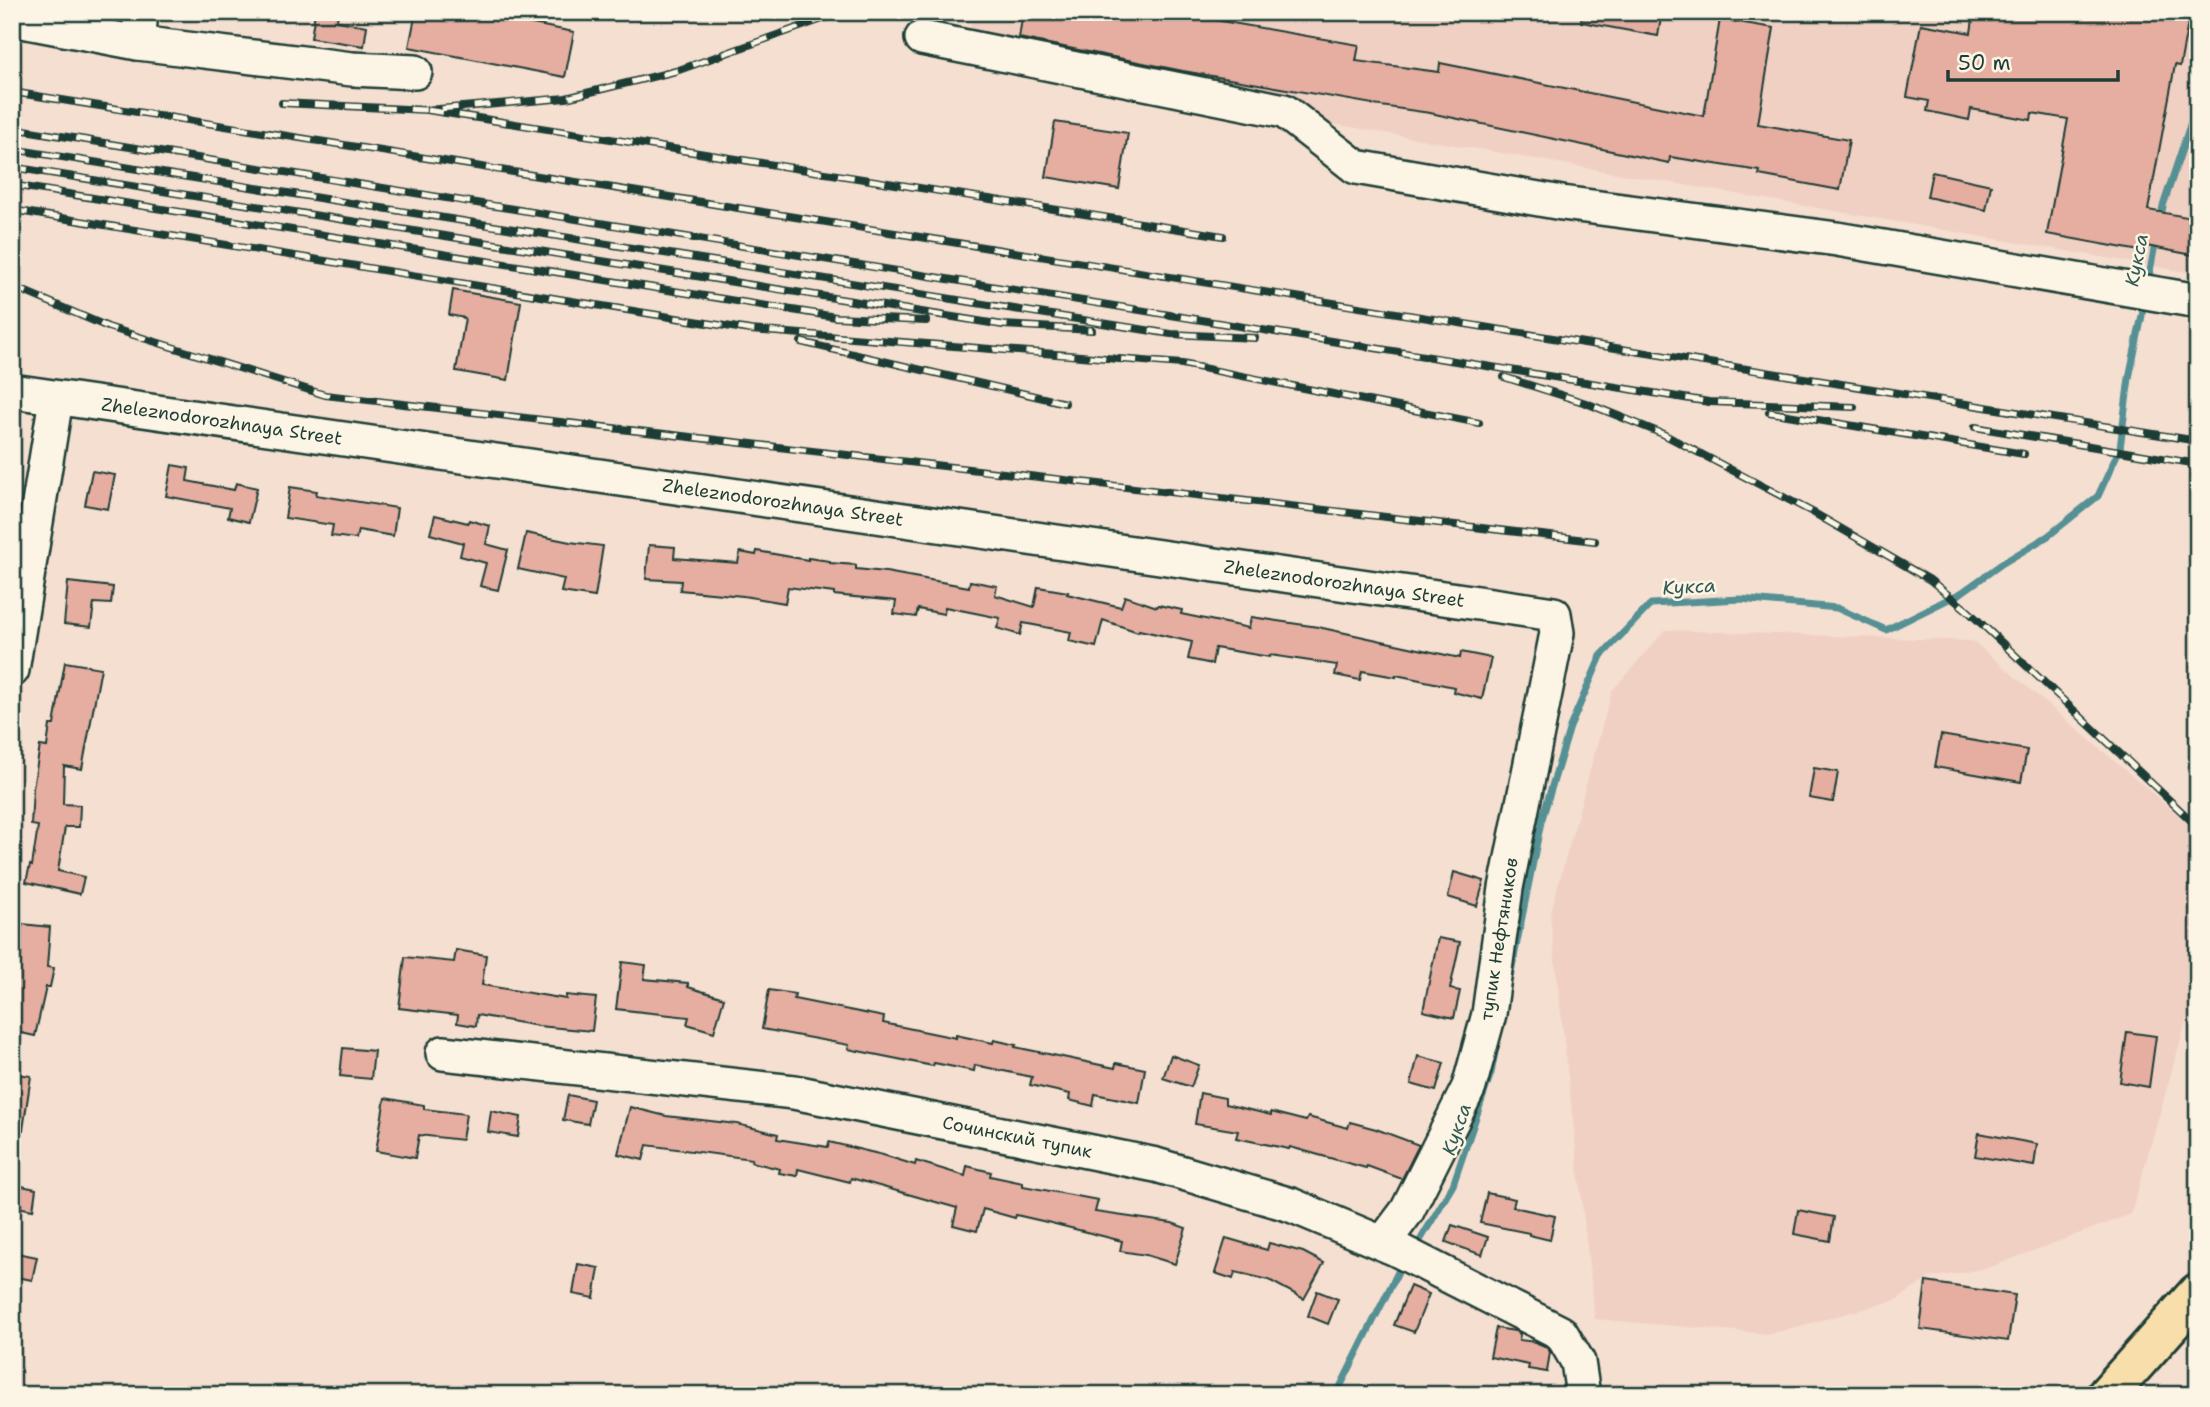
<svg xmlns="http://www.w3.org/2000/svg" width="2210" height="1407" viewBox="0 0 2210 1407" font-family="'Shantell Sans',sans-serif">
	<style>
		.built { fill: #f0d0c3 }
		.lines { fill: none; stroke-linecap: round; stroke-linejoin: round }
		.stream { stroke: #549094; stroke-width: 7 }
		.building { fill: #e6ada1; stroke: #1f3d34; stroke-width: 2 }
		.minor-casing { stroke: #1f3d34; stroke-width: 38 }
		.major-casing { stroke: #1f3d34; stroke-width: 44 }
		.minor { stroke: #fcf5e5; stroke-width: 33 }
		.major { stroke: #f8deab; stroke-width: 38 }
		.rail-casing { stroke: #1f3d34; stroke-width: 8 }
		.rail { stroke: #fcf5e5; stroke-width: 5; stroke-dasharray: 16; stroke-linecap: butt }
		.labels { text-anchor: middle; stroke-width: 5; stroke-linejoin: round; paint-order: stroke }
		.street-label { font-size: 18px; fill: #1f3d34; stroke: #fcf5e5 }
		.water-label { font-size: 19px; font-style: italic; fill: #315954; stroke: #fcf5e5 }
	</style>
	<rect width="100%" height="100%" fill="#f5dfd1"/>
	<filter id="ink" filterUnits="userSpaceOnUse"><feTurbulence type="fractalNoise" baseFrequency=".0143" numOctaves="2"/><feDisplacementMap in="SourceGraphic" scale="14" xChannelSelector="R" yChannelSelector="G"/><feConvolveMatrix kernelMatrix="1 2 1 2 8 2 1 2 1" color-interpolation-filters="sRGB"/></filter>
	<g filter="url(#ink)">
		<g class="built">
			<path d="M973,12H2198V274L964,60Z"/>
			<path d="M1665,630L1973,641L2198,832V979L2131,1214L1988,1268L1930,1278L1896,1300L1770,1334L1595,1319L1550,915L1612,691Z"/>
		</g>
		<g class="lines">
			<g class="stream">
				<path d="M2160,221L2163,206L2198,101"/>
				<path d="M2148,282L2156,239"/>
				<path d="M1510,977L1541,822L1570,727L1601,656L1651,604L1740,599L1837,608L1886,630L1961,593L2003,563L2048,536L2098,496L2120,448L2129,378L2145,301"/>
				<path d="M1415,1249L1453,1185L1491,1073L1496,1047"/>
				<path d="M1336,1395L1398,1272L1404,1264"/>
			</g>
		</g>
		<g class="building">
			<path d="M315,12H338L337,21L367,26L364,46L311,38Z"/>
			<path d="M416,12H471L574,32L565,77L409,47Z"/>
			<path d="M1023,12H1169L1359,45L1356,61L1439,72L1440,63L1704,116L1720,19L1774,28L1758,124L1849,140L1840,190L1759,175L1760,171L1670,157L1669,163L1430,113L1373,105V104L1183,71L1019,38Z"/>
			<path d="M1582,12H1662L1658,36L1581,22Z"/>
			<path d="M1974,12H2190L2180,66L2175,65L2148,210L2198,219V256L2141,245L2140,251L2047,234L2068,119L2032,113L2031,120L1971,109L1969,120L1927,111L1929,101L1907,97L1921,24L1971,33Z"/>
			<path d="M1055,122L1128,133L1119,189L1046,177Z"/>
			<path d="M1932,172L1991,185L1986,210L1927,197Z"/>
			<path d="M453,290L521,302L508,380L456,371L465,318L449,315Z"/>
			<path d="M172,465L189,468L187,481L234,490L236,483L257,488L249,522L228,517L230,508L166,496Z"/>
			<path d="M92,471L115,475L108,509L85,505Z"/>
			<path d="M290,487L317,491L316,495L397,508L393,536L358,530L356,539L331,536L333,525L285,518Z"/>
			<path d="M435,515L468,523L469,520L490,526L486,544L508,550L498,590L480,586L486,563L460,556L463,543L430,534Z"/>
			<path d="M526,533L570,542L603,546L595,597L561,592L564,579L518,569Z"/>
			<path d="M649,545L675,547L674,558L738,563L740,552L756,555L757,551L808,560V558L830,561V563L856,565V569L886,572L969,587L970,581L997,586L995,595L1034,607L1038,587L1068,592L1067,594L1121,607L1125,596L1157,607L1158,605L1182,610L1181,614L1249,628L1251,617L1318,627L1460,658L1461,652L1491,658L1482,699L1453,692L1454,687L1396,675V677L1362,671L1360,680L1335,675L1337,665L1270,655V657L1215,648L1212,664L1188,659L1192,642L1139,630L1138,632L1103,620L1096,647L1069,641L1071,632L1023,623L1020,635L997,628L1000,618L945,607L944,614L918,609L916,617L894,614L896,601L834,595V593L788,587L785,603L743,596L680,590L681,581L646,579Z"/>
			<path d="M68,582L113,587L111,604L94,603L91,627L64,624Z"/>
			<path d="M65,662L101,668L82,769L64,766L63,804L80,805L79,827H65L58,871L84,877L80,894L26,882L30,865L32,866L38,826L31,825L33,788L40,746L47,747L50,725H54Z"/>
			<path d="M1941,735L2027,750L2021,782L1935,767Z"/>
			<path d="M1814,768L1838,772L1833,802L1809,798Z"/>
			<path d="M1454,872L1484,881L1477,906L1448,897Z"/>
			<path d="M22,924L50,927L47,967L54,968L50,987H46L35,1036L12,1031V989Z"/>
			<path d="M1438,938L1460,942L1450,989L1460,991L1454,1018L1423,1011Z"/>
			<path d="M456,950L486,955L482,985L566,999V995L596,998L592,1031L538,1026L477,1015L476,1026L457,1023L458,1015L399,1008L405,957L454,962Z"/>
			<path d="M622,962L646,965L644,979L688,983V987L724,998L714,1032L687,1024L689,1017L616,1009Z"/>
			<path d="M769,990L795,994L794,999L884,1017L883,1023L956,1038V1035L993,1043L994,1040L1016,1045L1015,1047L1115,1068L1116,1063L1145,1069L1139,1103L1095,1094L1093,1106L1069,1100L1070,1094L1030,1085L1032,1077L975,1065L974,1071L934,1063L933,1066L848,1049L849,1045L762,1029Z"/>
			<path d="M2127,1032L2156,1036L2149,1087L2120,1082Z"/>
			<path d="M343,1048L374,1051L371,1079L340,1076Z"/>
			<path d="M1171,1055L1199,1065L1191,1087L1163,1078Z"/>
			<path d="M1418,1056L1444,1063L1436,1091L1411,1084Z"/>
			<path d="M12,1073L31,1076L23,1130H12Z"/>
			<path d="M1200,1093L1225,1098V1104L1271,1115V1112L1306,1121L1308,1117L1348,1128L1350,1122L1376,1129L1419,1145L1402,1179L1367,1166L1366,1168L1290,1147L1289,1149L1236,1138L1238,1131L1195,1124Z"/>
			<path d="M568,1095L593,1100L588,1124L563,1120Z"/>
			<path d="M385,1098L424,1105V1109L466,1114L462,1140L419,1135L415,1158L376,1151Z"/>
			<path d="M630,1107L666,1116L737,1124L778,1134L777,1139L828,1147L829,1142L883,1155L915,1165L916,1161L965,1176L967,1166L991,1172L990,1176L1023,1183V1186L1098,1200L1095,1212L1172,1223L1186,1228L1175,1264L1146,1255L1120,1251L1122,1241L1051,1223L1016,1215L1015,1218L983,1209L977,1231L953,1225L957,1208L851,1178L850,1182L798,1169L797,1176L779,1173L780,1169L751,1162L752,1159L647,1145L643,1160L618,1154Z"/>
			<path d="M491,1111L521,1117L518,1137L488,1132Z"/>
			<path d="M1979,1133L2037,1144L2034,1166L1975,1156Z"/>
			<path d="M12,1184L36,1189L33,1210L12,1206Z"/>
			<path d="M1487,1193L1515,1199L1513,1207L1555,1216L1550,1240L1529,1235V1233L1480,1223Z"/>
			<path d="M1798,1210L1834,1217L1830,1241L1794,1234Z"/>
			<path d="M1452,1225L1488,1237L1482,1255L1446,1242Z"/>
			<path d="M1226,1238L1267,1250L1269,1243L1303,1252L1324,1263L1304,1299L1269,1280L1235,1272L1233,1279L1215,1273Z"/>
			<path d="M12,1252L37,1257L32,1280L12,1276Z"/>
			<path d="M578,1264L599,1268L594,1298L573,1294Z"/>
			<path d="M1926,1282L2015,1295L2008,1341L1920,1329Z"/>
			<path d="M1410,1286L1429,1294L1414,1332L1394,1325Z"/>
			<path d="M1317,1291L1338,1299L1328,1324L1308,1316Z"/>
			<path d="M1496,1328L1515,1331L1520,1334L1519,1340L1536,1342L1547,1348L1550,1352L1547,1372L1528,1369L1529,1365L1490,1357Z"/>
		</g>
		<g class="lines">
			<defs>
				<g id="minor">
					<path d="M12,19L138,43L352,69L415,72"/>
					<path d="M922,38L1284,111L1356,167L1562,203L1837,239L2198,301"/>
					<path d="M138,43L141,12"/>
					<path id="s1" d="M12,391L1554,614L1557,633L1506,888L1489,1014L1469,1087L1407,1211L1383,1243"/>
					<path d="M12,670L56,399"/>
					<path id="s2" d="M443,1053L794,1092L1156,1165L1291,1205L1396,1249L1561,1333L1578,1362L1583,1395"/>
				</g>
				<path id="major" d="M2107,1395L2198,1293"/>
			</defs>
			<use href="#minor" class="minor-casing"/>
			<use href="#major" class="major-casing"/>
			<use href="#minor" class="minor"/>
			<use href="#major" class="major"/>
			<defs>
				<g id="rail">
					<path d="M12,92L2198,441"/>
					<path d="M282,103L427,110L566,98L676,71L842,12"/>
					<path d="M427,110L1223,236"/>
					<path d="M12,128L1709,402L1854,407"/>
					<path d="M12,149L1171,334L1255,338"/>
					<path d="M12,167L1003,325L1092,330"/>
					<path d="M12,185L836,317L926,321"/>
					<path d="M12,210L750,330L1182,364L1479,423"/>
					<path d="M12,286L108,327L325,395L1595,541"/>
					<path d="M801,342L1065,403"/>
					<path d="M1504,377L1586,403L1663,434L1814,513L1930,580L1968,611L2198,827"/>
					<path d="M1769,412L2024,454"/>
					<path d="M1975,427L2198,464"/>
				</g>
			</defs>
			<use href="#rail" class="rail-casing"/>
			<use href="#rail" class="rail"/>
		</g>
	</g>
	<g class="labels">
		<g class="street-label">
			<text dy="6" stroke="none"><textPath href="#s1" startOffset="212">Zheleznodorozhnaya Street</textPath></text>
			<text dy="6" stroke="none"><textPath href="#s1" startOffset="779">Zheleznodorozhnaya Street</textPath></text>
			<text dy="6" stroke="none"><textPath href="#s1" startOffset="1346">Zheleznodorozhnaya Street</textPath></text>
			<text transform="translate(1499 939) rotate(-81)" y="6">тупик Нефтяников</text>
			<text dy="6" stroke="none"><textPath href="#s2" startOffset="581">Сочинский тупик</textPath></text>
		</g>
		<g class="water-label">
			<text transform="translate(2136 260) rotate(-79)" y="7">Кукса</text>
			<text transform="translate(1689 586) rotate(-3)" y="7">Кукса</text>
			<text transform="translate(1456 1129) rotate(-71)" y="7">Кукса</text>
		</g>
	</g>
	<rect width="2210" height="1407" fill="none" stroke="#fcf5e5" stroke-width="42"/>
	<rect x="21" y="21" width="2168" height="1365" fill="none" stroke="#1f3d34" stroke-width="2.5" filter="url(#ink)"/>
	<path d="M1948 70v10h170v-10" fill="none" stroke="#1f3d34" stroke-width="3.5"/>
	<text x="1958" y="70" font-size="21" fill="#1f3d34" stroke="#fcf5e5" stroke-width="5" paint-order="stroke">50 m</text>
</svg>
